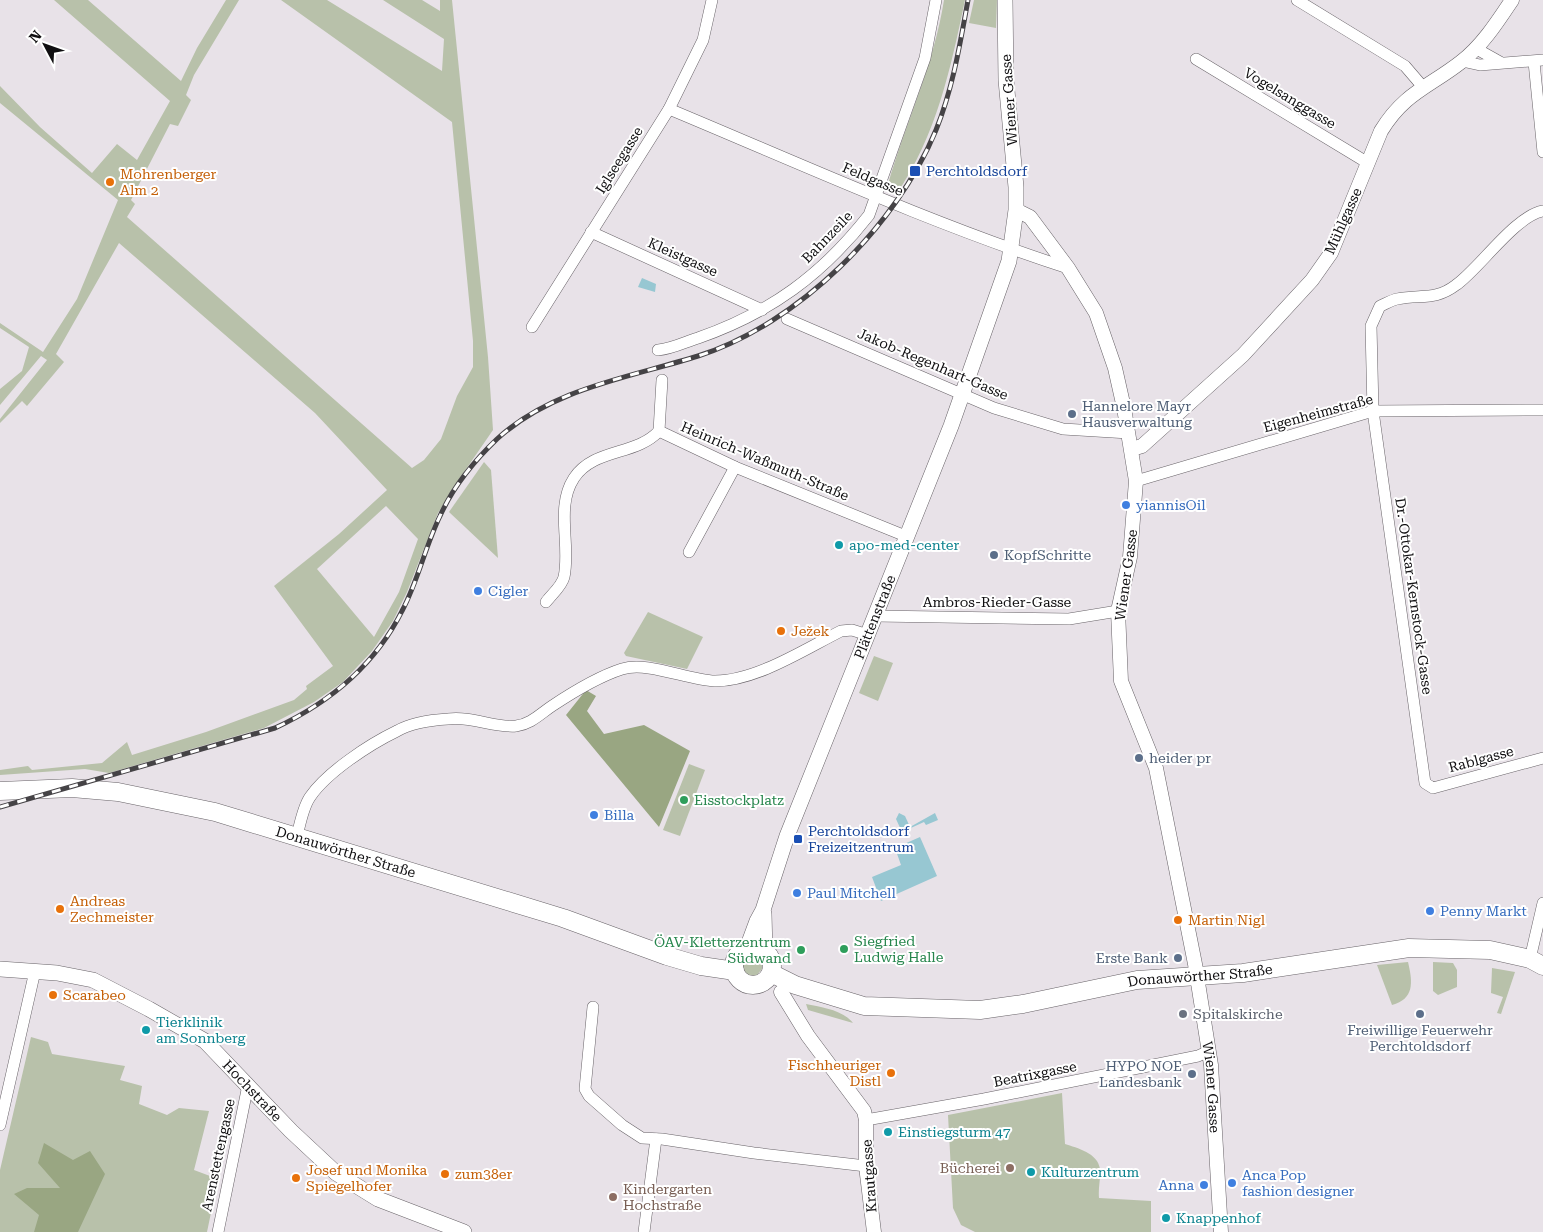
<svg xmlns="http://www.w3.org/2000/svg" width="1543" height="1232" viewBox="0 0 1543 1232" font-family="'Roboto Serif',serif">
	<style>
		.green { fill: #b8c1aa; fill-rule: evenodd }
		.forest { fill: #99a682 }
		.water { fill: #97c7d2 }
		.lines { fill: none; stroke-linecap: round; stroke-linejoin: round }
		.minor-casing { stroke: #686368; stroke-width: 12 }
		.tertiary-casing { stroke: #686368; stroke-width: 15 }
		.secondary-casing { stroke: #686368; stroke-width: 16 }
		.primary-casing { stroke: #686368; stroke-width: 19 }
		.minor { stroke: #fff; stroke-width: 11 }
		.tertiary { stroke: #fff; stroke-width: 14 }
		.secondary { stroke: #fff; stroke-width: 15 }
		.primary { stroke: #fff; stroke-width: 18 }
		.rail-casing { stroke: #454346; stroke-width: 5 }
		.rail { stroke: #fff; stroke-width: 3; stroke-dasharray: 9; stroke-linecap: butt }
		.transit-dot { fill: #1a4fb4; stroke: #fff; stroke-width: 2 }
		.food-dot { fill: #e8710a; stroke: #fff; stroke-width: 2 }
		.service-dot { fill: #5c6f8a; stroke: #fff; stroke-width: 2 }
		.shop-dot { fill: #3f7fe0; stroke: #fff; stroke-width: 2 }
		.culture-dot { fill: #0f9aa8; stroke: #fff; stroke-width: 2 }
		.leisure-dot { fill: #2e9e5b; stroke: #fff; stroke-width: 2 }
		.worship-dot { fill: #6b7280; stroke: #fff; stroke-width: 2 }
		.education-dot { fill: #8d6e63; stroke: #fff; stroke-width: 2 }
		.labels { text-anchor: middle; stroke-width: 4; stroke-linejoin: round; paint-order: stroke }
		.street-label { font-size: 14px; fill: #100f11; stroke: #fff }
		.transit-label { font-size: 14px; fill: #164399; stroke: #fff; text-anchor: start }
		.food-label { font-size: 14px; fill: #c56008; stroke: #fff; text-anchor: start }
		.service-label { font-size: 14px; fill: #4e5e75; stroke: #fff; text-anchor: start }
		.shop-label { font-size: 14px; fill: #366cbe; stroke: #fff; text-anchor: start }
		.culture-label { font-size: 14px; fill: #0d838f; stroke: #fff; text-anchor: start }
		.leisure-label { font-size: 14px; fill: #27864d; stroke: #fff; text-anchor: start }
		.worship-label { font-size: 14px; fill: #5b616d; stroke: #fff; text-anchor: start }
		.education-label { font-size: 14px; fill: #785e54; stroke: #fff; text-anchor: end }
	</style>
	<rect width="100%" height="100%" fill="#e8e2e8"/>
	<g class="green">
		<path d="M54,0H88L181,81L197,48L226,0H239L194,75L186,95L191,100L178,126L170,124L131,200L135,204L127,217L412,468L424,460L441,439L457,396L473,367V341L452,122L281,0H327L442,71L444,39L383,0H422L440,11V0H452L488,357L493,430L453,488L438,513L407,592L393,621L372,651L343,682L314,702L264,728L109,773L85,769L0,775V770L28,766L32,770L102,763L127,742L132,755L206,732L294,700L307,689L306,686L333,666L274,586L339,534L387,490L315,413L119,243L56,354L64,362L27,406L22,401L0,423V419L47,360L41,356L0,405V389L22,371L29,347L0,328V323L43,352L77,299L118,200L0,103V86L40,127L92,173L117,144L137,160L170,101ZM386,506L418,539L399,592L374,637L317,569Z"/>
		<path d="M944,0H965C950,71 937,134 896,195L892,193L888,184C906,122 934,64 944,0Z"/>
		<path d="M974,0H997L996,28L969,23Z"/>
		<path d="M484,462L491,470L498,558L449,512Z"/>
		<path d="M648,612L703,637L687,669L626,656L624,653Z"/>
		<path d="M874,656L893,663L878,701L859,693Z"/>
		<path d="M689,764L705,770L680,836L663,830Z"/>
		<path d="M749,956L758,958L762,963V969L756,976L747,975L742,970V963Z"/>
		<path d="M1408,962C1413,983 1414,999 1392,1005L1377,965Z"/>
		<path d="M1433,962L1453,963L1457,970V987L1438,995L1433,991Z"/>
		<path d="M1492,968L1515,972L1501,1014L1497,1013L1503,997L1491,993Z"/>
		<path d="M806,1004C821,1007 843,1010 853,1023L808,1010Z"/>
		<path d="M31,1037L48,1042L52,1054L125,1066L120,1080L142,1086L139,1104L167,1115L179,1108L209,1111L194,1170L218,1179L207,1232H0V1170Z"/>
		<path d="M1062,1093L1065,1144C1077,1148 1098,1153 1100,1169C1101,1178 1098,1187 1099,1198L1151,1201V1232H975L961,1225L953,1208L948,1115Z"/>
	</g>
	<g class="forest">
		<path d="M586,690L596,696L587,711L604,734L644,725L690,751L659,827L566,715Z"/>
		<path d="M44,1143L73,1160L90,1151L105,1174L78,1232H34L39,1215L14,1194L27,1188H60L38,1163Z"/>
	</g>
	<g class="water">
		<path d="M642,278L656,284L655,292L638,287Z"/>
		<path d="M899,813L905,816L910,827L935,813L938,820L926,825L924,822L902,832L896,819Z"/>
		<path d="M920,837L937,876L881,901L872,877L901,865L895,848Z"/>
	</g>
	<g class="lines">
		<defs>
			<g id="minor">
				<path d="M1297,0L1405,66L1423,87"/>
				<path d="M1475,48L1500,62"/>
				<path d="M1196,59L1368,163"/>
				<path d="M1462,61L1480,65L1543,60"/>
				<path d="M1534,62L1543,152"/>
				<path d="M669,109C801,164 932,224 1068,268"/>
				<path d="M1543,211C1515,216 1480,268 1456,285C1435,301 1421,294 1397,299C1392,300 1385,304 1380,306L1371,326L1373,411L1425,783L1433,788L1543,758"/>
				<path d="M591,232L762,310"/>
				<path d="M787,319L994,408L1063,429L1129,433"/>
				<path d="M532,327L669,109L703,40L712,0"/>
				<path d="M658,350C672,349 685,342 698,338C770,313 822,275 869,215L925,58L936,0"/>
				<path d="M662,380L659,431L735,467L908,537"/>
				<path d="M1136,481L1373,411L1543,410"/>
				<path d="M689,552L735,467"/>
				<path d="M546,602C552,594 562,586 564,577C571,545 555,507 574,478C594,448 636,456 659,431"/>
				<path d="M876,616L1069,619L1118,611"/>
				<path d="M297,836C300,824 303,807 310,797C327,772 370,744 397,731C411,723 432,720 448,719C472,716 495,728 516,726C531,724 540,714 552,706C573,692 597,677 622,669C648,661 687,680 715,681C756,681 805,649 841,631L852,630L868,635"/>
				<path d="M1530,959L1543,903"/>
				<path d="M593,1007L585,1089L589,1096L622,1125L642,1138L662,1139L754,1153L866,1166"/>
				<path d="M866,1120L984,1099L1198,1056L1209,1051"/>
				<path d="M0,1125L35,971"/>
				<path d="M218,1232L248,1085"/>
				<path d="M644,1232L656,1139"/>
			</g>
			<g id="tertiary">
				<path id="s1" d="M1016,210L1030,217L1068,268L1096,313L1115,368L1124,408L1136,481L1130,557L1118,611L1121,681L1156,768L1195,964L1211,1065L1221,1232"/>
				<path d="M1132,449L1142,446L1243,355L1312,280L1331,253L1381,131C1404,93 1429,87 1461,62C1482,46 1498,21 1512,0"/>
				<path d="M781,992L808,1036L864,1111L866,1120V1166L874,1232"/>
			</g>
			<g id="secondary">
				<path d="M764,914L765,952"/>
				<path id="s2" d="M747,948L757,921L763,910L787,836L951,426L1009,261L1016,210V187L1006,80L1005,0"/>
				<path id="s3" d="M0,969L57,973L93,980L149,1009L205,1041L291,1131L336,1173L378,1199L464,1232"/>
			</g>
			<g id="primary">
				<path id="s4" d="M0,791L72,788L118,792L215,812L563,918L667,956L701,966L735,971"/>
				<circle cx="753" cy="966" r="19"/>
				<path id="s5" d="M771,973L795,985L864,1006L980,1010L1023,1004L1137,980L1243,973L1409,948L1490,950L1530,959L1543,966"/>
			</g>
		</defs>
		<use href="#minor" class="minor-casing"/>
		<use href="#tertiary" class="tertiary-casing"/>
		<use href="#secondary" class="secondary-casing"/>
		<use href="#primary" class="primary-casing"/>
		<use href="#minor" class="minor"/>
		<use href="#tertiary" class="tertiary"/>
		<use href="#secondary" class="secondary"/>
		<use href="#primary" class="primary"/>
		<defs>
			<path id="rail" d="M0,807L275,728C329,703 375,665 402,611C418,581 425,547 440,516C453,487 474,461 497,439C553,388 628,378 698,356C798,324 896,227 936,130C953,88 960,44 968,0"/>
		</defs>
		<use href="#rail" class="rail-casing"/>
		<use href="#rail" class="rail"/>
	</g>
	<g class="transit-dot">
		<rect x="909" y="165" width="12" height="12" rx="2.5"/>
		<rect x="793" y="834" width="10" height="10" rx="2.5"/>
	</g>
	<g class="food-dot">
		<circle cx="110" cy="182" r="5"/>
		<circle cx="781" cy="631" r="5"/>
		<circle cx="60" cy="909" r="5"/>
		<circle cx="1178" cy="920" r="5"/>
		<circle cx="53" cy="995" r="5"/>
		<circle cx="891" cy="1073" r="5"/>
		<circle cx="445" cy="1174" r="5"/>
		<circle cx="296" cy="1178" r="5"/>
	</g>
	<g class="service-dot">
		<circle cx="1072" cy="414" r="5"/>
		<circle cx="994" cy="555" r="5"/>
		<circle cx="1139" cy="758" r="5"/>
		<circle cx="1178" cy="958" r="5"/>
		<circle cx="1420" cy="1014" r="5"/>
		<circle cx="1192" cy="1074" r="5"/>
	</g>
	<g class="shop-dot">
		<circle cx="1126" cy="505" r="5"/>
		<circle cx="478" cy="591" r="5"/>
		<circle cx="594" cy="815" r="5"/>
		<circle cx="797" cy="893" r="5"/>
		<circle cx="1430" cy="911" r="5"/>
		<circle cx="1232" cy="1183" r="5"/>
		<circle cx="1204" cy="1185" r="5"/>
	</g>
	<g class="culture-dot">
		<circle cx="839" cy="545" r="5"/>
		<circle cx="146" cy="1030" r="5"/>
		<circle cx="888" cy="1132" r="5"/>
		<circle cx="1031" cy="1172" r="5"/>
		<circle cx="1166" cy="1218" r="5"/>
	</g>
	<g class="leisure-dot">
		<circle cx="684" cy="800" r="5"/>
		<circle cx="844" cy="949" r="5"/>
		<circle cx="801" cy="950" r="5"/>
	</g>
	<circle class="worship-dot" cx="1183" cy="1014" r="5"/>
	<g class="education-dot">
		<circle cx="1010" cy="1168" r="5"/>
		<circle cx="613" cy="1197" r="5"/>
	</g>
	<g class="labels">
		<g class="street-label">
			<text transform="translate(1290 98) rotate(31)" y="5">Vogelsanggasse</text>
			<text transform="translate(1009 100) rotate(-94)" y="5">Wiener Gasse</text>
			<text transform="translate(619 160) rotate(-58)" y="5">Iglseegasse</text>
			<text transform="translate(873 179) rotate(23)" y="5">Feldgasse</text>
			<text transform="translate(1343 221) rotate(-66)" y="5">Mühlgasse</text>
			<text transform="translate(827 237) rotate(-46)" y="5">Bahnzeile</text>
			<text transform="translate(683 257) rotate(24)" y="5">Kleistgasse</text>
			<text transform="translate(933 364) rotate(23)" y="5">Jakob-Regenhart-Gasse</text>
			<text transform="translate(1318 413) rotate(-15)" y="5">Eigenheimstraße</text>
			<text transform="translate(765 461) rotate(23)" y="5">Heinrich-Waßmuth-Straße</text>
			<text transform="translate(1126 575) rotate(-82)" y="5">Wiener Gasse</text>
			<text transform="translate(1414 596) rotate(82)" y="5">Dr.-Ottokar-Kernstock-Gasse</text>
			<text x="997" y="607">Ambros-Rieder-Gasse</text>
			<text dy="5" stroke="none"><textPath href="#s2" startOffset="355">Plättenstraße</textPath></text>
			<text transform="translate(1481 759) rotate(-15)" y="5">Rablgasse</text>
			<text dy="5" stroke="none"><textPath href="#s4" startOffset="354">Donauwörther Straße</textPath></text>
			<text dy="5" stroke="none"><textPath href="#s5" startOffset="438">Donauwörther Straße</textPath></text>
			<text transform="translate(1035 1074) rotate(-11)" y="5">Beatrixgasse</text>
			<text dy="5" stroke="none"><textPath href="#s1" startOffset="925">Wiener Gasse</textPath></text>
			<text dy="5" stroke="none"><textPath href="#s3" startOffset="290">Hochstraße</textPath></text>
			<text transform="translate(218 1155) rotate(-78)" y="5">Arenstettengasse</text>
			<text transform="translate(869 1176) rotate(-94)" y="5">Krautgasse</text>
		</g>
		<g class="transit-label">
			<text x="926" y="176">Perchtoldsdorf</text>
			<text x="808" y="836">Perchtoldsdorf<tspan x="808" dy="16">Freizeitzentrum</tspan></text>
		</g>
		<g class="food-label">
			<text x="120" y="179">Mohrenberger<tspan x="120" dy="16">Alm 2</tspan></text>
			<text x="791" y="636">Ježek</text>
			<text x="70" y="906">Andreas<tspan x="70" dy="16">Zechmeister</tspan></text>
			<text x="1188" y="925">Martin Nigl</text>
			<text x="63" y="1000">Scarabeo</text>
			<text x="881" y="1070" text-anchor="end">Fischheuriger<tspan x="881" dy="16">Distl</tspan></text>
			<text x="306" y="1175">Josef und Monika<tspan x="306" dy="16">Spiegelhofer</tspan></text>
			<text x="455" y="1179">zum38er</text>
		</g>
		<g class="service-label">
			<text x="1082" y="411">Hannelore Mayr<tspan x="1082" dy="16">Hausverwaltung</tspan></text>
			<text x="1004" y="560">KopfSchritte</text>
			<text x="1149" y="763">heider pr</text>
			<text x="1168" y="963" text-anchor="end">Erste Bank</text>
			<text x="1420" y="1035" text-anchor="middle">Freiwillige Feuerwehr<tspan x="1420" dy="16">Perchtoldsdorf</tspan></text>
			<text x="1182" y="1071" text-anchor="end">HYPO NOE<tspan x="1182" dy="16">Landesbank</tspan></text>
		</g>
		<g class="shop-label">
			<text x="1136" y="510">yiannisOil</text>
			<text x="488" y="596">Cigler</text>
			<text x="604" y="820">Billa</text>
			<text x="807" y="898">Paul Mitchell</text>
			<text x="1440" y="916">Penny Markt</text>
			<text x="1242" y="1180">Anca Pop<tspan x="1242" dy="16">fashion designer</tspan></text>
			<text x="1194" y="1190" text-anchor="end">Anna</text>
		</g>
		<g class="culture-label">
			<text x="849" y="550">apo-med-center</text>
			<text x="156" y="1027">Tierklinik<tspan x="156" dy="16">am Sonnberg</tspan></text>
			<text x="898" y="1137">Einstiegsturm 47</text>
			<text x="1041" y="1177">Kulturzentrum</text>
			<text x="1176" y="1223">Knappenhof</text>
		</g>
		<g class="leisure-label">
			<text x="694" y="805">Eisstockplatz</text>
			<text x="854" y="946">Siegfried<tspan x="854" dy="16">Ludwig Halle</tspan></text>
			<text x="791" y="947" text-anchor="end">ÖAV-Kletterzentrum<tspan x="791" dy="16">Südwand</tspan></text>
		</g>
		<g class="worship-label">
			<text x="1193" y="1019">Spitalskirche</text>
		</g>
		<g class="education-label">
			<text x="1000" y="1173">Bücherei</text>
			<text x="623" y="1194" text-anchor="start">Kindergarten<tspan x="623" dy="16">Hochstraße</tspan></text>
		</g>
	</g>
	<g transform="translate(45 45) rotate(311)" stroke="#ffffff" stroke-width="4" paint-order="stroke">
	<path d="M0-4L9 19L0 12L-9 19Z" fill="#100f11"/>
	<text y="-8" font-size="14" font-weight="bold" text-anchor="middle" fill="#100f11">N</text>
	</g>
</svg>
